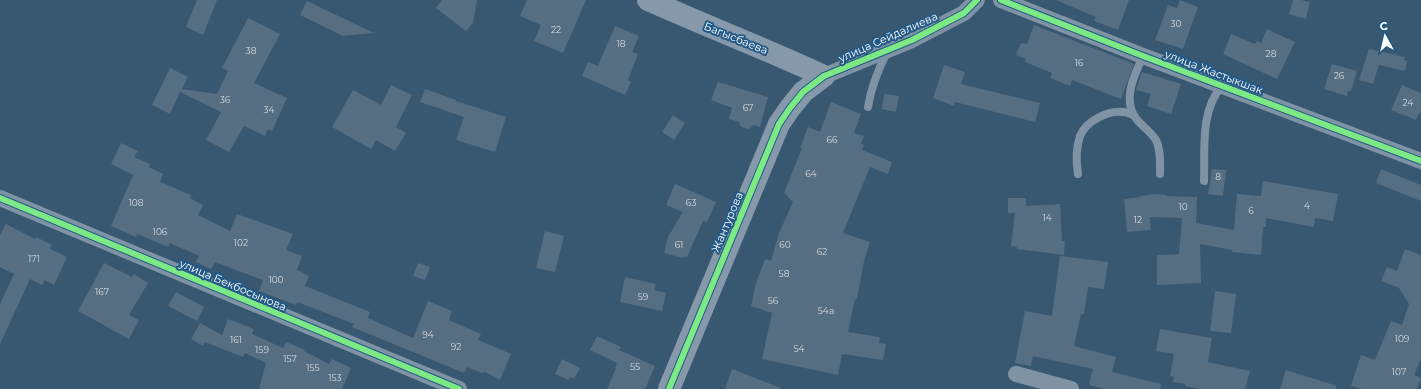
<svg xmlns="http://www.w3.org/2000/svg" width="1421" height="389" viewBox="0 0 1421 389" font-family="Montserrat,sans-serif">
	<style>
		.building { fill: #566e82 }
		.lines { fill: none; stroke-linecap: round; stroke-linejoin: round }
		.lane { stroke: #7f93a5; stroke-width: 8 }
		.street { stroke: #7f93a5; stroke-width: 16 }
		.secondary { stroke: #8699aa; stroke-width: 22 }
		.cycleway-casing { stroke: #225986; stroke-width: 8 }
		.cycleway { stroke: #7ce984; stroke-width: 6 }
		.labels { text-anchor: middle; stroke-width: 4; stroke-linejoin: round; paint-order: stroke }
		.number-label { font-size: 9px; fill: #d5dbe0 }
		.street-label { font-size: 11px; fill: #fff; stroke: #225986 }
	</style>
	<rect width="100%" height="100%" fill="#385770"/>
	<g class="building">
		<path d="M197,0H217L203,35L186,27Z"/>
		<path d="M442,0H477L473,23L466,31L436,8Z"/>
		<path d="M527,0H586L563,53L534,41L541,25L520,16Z"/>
		<path d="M1056,0H1129L1118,30L1094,21L1096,17Z"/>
		<path d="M1180,0L1198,7L1183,49L1155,40L1168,5L1177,8Z"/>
		<path d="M1293,0H1301L1310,2L1306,19L1289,14Z"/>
		<path d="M307,1L374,33L343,36L300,15Z"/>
		<path d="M248,18L280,34L254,83L287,98L272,131L268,129L265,136L244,126L229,152L206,140L221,112L180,92L170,114L152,105L170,68L188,77L182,89L217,94L228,71L222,68Z"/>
		<path d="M1034,25L1134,64L1121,99L1072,80L1070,86L1050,78L1052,73L1025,62L1026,59L1016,55L1021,43L1027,44Z"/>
		<path d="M615,26L639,36L632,52L638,54L628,80L631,82L625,95L582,76L588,62L598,66Z"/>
		<path d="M1267,29L1295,42L1277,79L1223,54L1231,34L1255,44L1257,41L1261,43Z"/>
		<path d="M1369,49L1405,57L1404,60L1407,61L1405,71L1379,65L1373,84L1359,80Z"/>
		<path d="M1332,64L1357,71L1351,91H1348L1347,96L1324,89Z"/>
		<path d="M944,65L965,72L961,84L1040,103L1035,122L955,102L954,106L933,98Z"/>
		<path d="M1142,72L1181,84L1171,114L1147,106L1151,94L1136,90Z"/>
		<path d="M718,82L768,97L760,127L754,125L749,129L741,127L739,122L729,119L732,108L711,100Z"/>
		<path d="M391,85L412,95L396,127L406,133L395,151L376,140L371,149L332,127L353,90L381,105Z"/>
		<path d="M1402,85L1421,93V112L1418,115L1416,120L1391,110Z"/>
		<path d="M425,89L456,100V101L506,117L495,152L456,140L464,117L420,102Z"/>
		<path d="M884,94L899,96L896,112L882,109Z"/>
		<path d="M831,102L861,114L854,133L864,136L861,144L864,145L862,150L892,162L888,174L870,167L843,233L870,242L864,261L857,299H855L848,332L880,337L879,343L886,344L883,360L842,354L838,375L762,359L772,313L751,306L756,283L765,259L771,261L779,233L793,202L784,193L802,148H800L808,127L820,132Z"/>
		<path d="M673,115L685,123L674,140L662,132Z"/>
		<path d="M121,143L138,151L134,157L150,164L149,167L163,174L160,182L191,195L190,198L203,205L198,215L230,231L237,214L293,234L286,250L302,256L297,270L309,276L305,286L370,312L368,318L413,338L428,301L452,311L449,320L481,334L478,340L511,354L500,380L485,372L482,373L467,367L464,373L352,327L354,324L297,302L296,305L259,291L263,280L215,262L211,269L196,262L199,256L170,243L168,247L137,234L136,237L111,226L133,175L111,164Z"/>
		<path d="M1212,169L1226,170L1223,196L1208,194Z"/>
		<path d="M1381,169L1421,185V201L1376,183Z"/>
		<path d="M1263,181L1338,194L1333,221L1315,218L1314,227L1266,218V227H1263L1261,255L1232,252V250L1200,244L1201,283L1157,285V255L1179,254L1182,218L1150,217L1151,230L1127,232L1124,199L1140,197V196L1154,194L1166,195V196L1197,197L1196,223L1234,230L1237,194L1261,196Z"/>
		<path d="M675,184L716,202L707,222L703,221L687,257L684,256L683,258L664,253L668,237L683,212L666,205Z"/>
		<path d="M1008,198H1026V206L1060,204L1062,241H1065L1064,255L1017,249V247L1011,246L1015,213H1008Z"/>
		<path d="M6,224L35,239L36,237L52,245L50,249L67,257L54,285L45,280L42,285L30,279L0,344V304L14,274L0,267V235Z"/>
		<path d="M545,231L564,236L555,272L536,268Z"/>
		<path d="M1405,249L1421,255V359L1414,375L1421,378L1417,389H1362L1351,386L1361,355L1375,360L1391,321L1402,325L1409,304L1399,288L1381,281L1387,267L1397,271Z"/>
		<path d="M1060,256L1108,262L1104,289L1088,287L1084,314H1081L1074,346L1116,357L1112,372L1161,384L1160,389H1105L1089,385L1093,369L1033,356L1031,366L1015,363L1025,311L1052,316Z"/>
		<path d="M104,263L132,277L134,274L148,283L129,315L139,320L129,339L78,311Z"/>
		<path d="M418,263L430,267L425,280L413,276Z"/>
		<path d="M625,277L656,284L654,290L666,293L662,311L620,302Z"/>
		<path d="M1215,291L1236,294L1231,333L1210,331Z"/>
		<path d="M176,292L204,307L197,321L168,306Z"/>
		<path d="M228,319L254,329L252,334L283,348L286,342L305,350L304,351L329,364L332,359L351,368L342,389H259L266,363L245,353L243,357L205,342L203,346L191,339L200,323L222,335Z"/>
		<path d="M1160,329L1212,338L1208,362L1250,371L1245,389H1200L1185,386V384L1173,382L1174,377L1170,376L1174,354L1156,351Z"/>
		<path d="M597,336L621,347L619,350L655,366L645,389H607L616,368H615L617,363L590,350Z"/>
		<path d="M562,359L580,368L574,379L571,377L568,380L555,374Z"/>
		<path d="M732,369L781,388V389H725Z"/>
		<path d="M1286,370L1337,386L1336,389H1280Z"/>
	</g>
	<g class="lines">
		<g class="lane">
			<path d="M1143,56C1137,70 1128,87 1130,103C1132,122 1147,126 1156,140C1161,150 1160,163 1160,174"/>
			<path d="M868,107C871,87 878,70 887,52"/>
			<path d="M1078,174C1076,162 1076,148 1080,136C1086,121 1108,110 1124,112C1127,112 1130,114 1133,115"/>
			<path d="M1204,181C1205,150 1200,110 1222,86"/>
		</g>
		<g class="street">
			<path d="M1001,0L1143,56L1421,161"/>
			<path d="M824,76L912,40L964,13L977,0"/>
			<path d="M0,198L459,389"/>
			<path d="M1016,374L1071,389"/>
		</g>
		<path class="secondary" d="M648,0C706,26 766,49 824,76L803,92L790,108L779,124L669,389"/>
		<defs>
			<g id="cycleway">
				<path d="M1001,0L1143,56L1421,161"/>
				<path d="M0,198L459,389"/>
				<path d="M669,389L779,124L790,108L803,92L824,76L912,40L964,13L977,0"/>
			</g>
		</defs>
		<use href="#cycleway" class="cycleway-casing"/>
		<use href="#cycleway" class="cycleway"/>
	</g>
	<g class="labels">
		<g class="number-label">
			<text x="1176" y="27">30</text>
			<text x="556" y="33">22</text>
			<text x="621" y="47">18</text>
			<text x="251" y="54">38</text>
			<text x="1271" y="57">28</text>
			<text x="1079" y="66">16</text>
			<text x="1339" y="79">26</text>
			<text x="225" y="103">36</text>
			<text x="1408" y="106">24</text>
			<text x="748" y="111">67</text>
			<text x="269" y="113">34</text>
			<text x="832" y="143">66</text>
			<text x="811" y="177">64</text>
			<text x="1218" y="180">8</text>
			<text x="136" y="206">108</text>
			<text x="691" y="206">63</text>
			<text x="1307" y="209">4</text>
			<text x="1183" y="210">10</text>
			<text x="1251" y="214">6</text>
			<text x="1047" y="221">14</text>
			<text x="1138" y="223">12</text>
			<text x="160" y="235">106</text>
			<text x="241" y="246">102</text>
			<text x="679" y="248">61</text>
			<text x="785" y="248">60</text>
			<text x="822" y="255">62</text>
			<text x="34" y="262">171</text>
			<text x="784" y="277">58</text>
			<text x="276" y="283">100</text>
			<text x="102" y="295">167</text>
			<text x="643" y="300">59</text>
			<text x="773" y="304">56</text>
			<text x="826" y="314">54а</text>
			<text x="428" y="338">94</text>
			<text x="1402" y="342">109</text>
			<text x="236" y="343">161</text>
			<text x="456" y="350">92</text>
			<text x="799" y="352">54</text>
			<text x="262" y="353">159</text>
			<text x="290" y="362">157</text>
			<text x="635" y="370">55</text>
			<text x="313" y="371">155</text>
			<text x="1399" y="375">107</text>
			<text x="335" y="381">153</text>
		</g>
		<g class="street-label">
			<text transform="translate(888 37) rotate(-24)" y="4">улица Сейдалиева</text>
			<text transform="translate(736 38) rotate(22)" y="4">Багысбаева</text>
			<text transform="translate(1214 72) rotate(21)" y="4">улица Жастыкшак</text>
			<text transform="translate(727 222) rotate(-67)" y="4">Жантурова</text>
			<text transform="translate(233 285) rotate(23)" y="4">улица Бекбосынова</text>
		</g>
	</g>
	<g transform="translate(1385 36) rotate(352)" stroke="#225986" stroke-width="3" paint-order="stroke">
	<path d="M0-3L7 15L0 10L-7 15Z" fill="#ffffff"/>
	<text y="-6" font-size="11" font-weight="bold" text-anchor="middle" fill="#ffffff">С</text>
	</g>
</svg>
